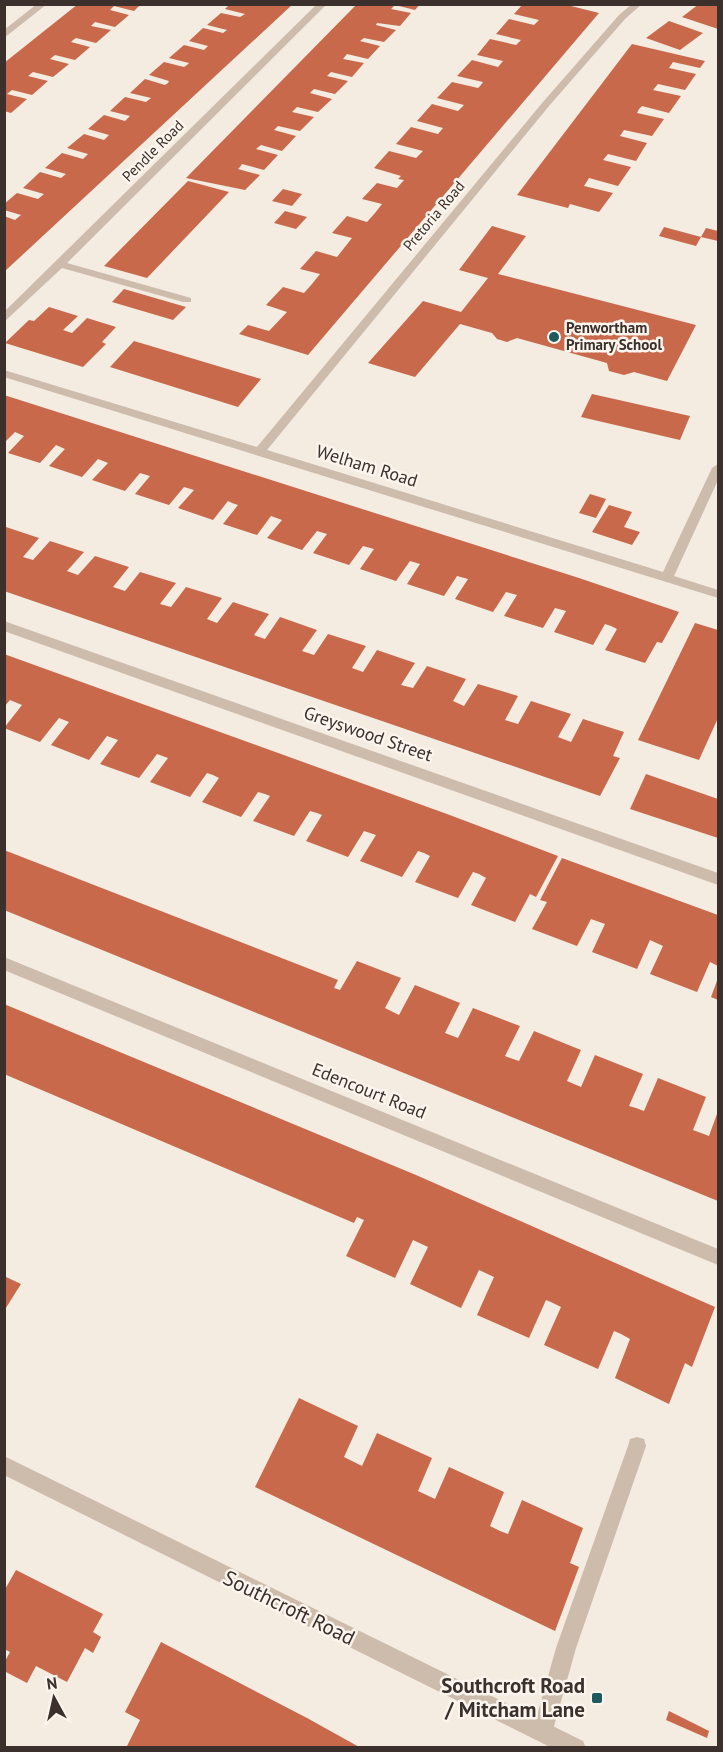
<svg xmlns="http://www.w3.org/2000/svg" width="723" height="1752" viewBox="0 0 723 1752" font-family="'PT Sans',sans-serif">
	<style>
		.building { fill: #c8694b }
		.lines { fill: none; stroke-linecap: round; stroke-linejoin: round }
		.service { fill: #cdbbac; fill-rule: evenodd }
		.minor { fill: #cdbbac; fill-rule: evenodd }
		.tertiary { fill: #cdbbac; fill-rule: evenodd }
		.poi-dot { fill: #1f5a5e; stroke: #fbf5ee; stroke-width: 2 }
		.labels { text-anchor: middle; stroke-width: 5; stroke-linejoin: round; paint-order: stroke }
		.far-street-label { font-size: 15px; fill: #3b302b; stroke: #fbf5ee }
		.far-poi-label { font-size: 15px; font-weight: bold; fill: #3b302b; stroke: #fbf5ee; text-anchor: start }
		.street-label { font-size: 18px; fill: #3b302b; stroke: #fbf5ee }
		.near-street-label { font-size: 21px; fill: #3b302b; stroke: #fbf5ee }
		.near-poi-label { font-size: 21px; font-weight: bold; fill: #3b302b; stroke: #fbf5ee; text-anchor: end }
	</style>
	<rect width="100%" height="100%" fill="#f4ebe1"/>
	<g class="building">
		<path d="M78,4H141L134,11L114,6L110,10L129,15L115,27L95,22L91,26L111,30L96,43L76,38L73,40L71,42L90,47L75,60L55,55L50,59L69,64L53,77L33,72L28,76L48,81L32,95L12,90L7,94L27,99L11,113L4,111V63Z"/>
		<path d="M230,4H293L4,272V216L15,220L21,215L4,210V204L17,193L38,199L44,194L23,188L40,172L61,178L66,174L45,168L62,153L83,159L88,154L67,148L84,134L104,140L109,135L88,129L104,115L125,121L130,116L110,111L125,97L146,102L151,98L130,93L145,79L165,85L168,83L169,81L149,75L164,62L184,67L187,65L189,63L169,58L184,45L204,50L208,46L189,41L203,28L223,33L227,30L207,25L221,13L240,17L245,14L225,9Z"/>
		<path d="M357,4H420L415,10L395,5L391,9L411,13L400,26L377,23L376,25L396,30L384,42L364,38L360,41L380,46L368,59L347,54L343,59L364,63L352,77L331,72L327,76L348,81L335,94L314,89L310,93L332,99L318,112L297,107L292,112L314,117L300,131L278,126L274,130L296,136L282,151L261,145L256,149L278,155L264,170L242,164L240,167L238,169L260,175L245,190L186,178Z"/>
		<path d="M523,4H563L599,13L308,355L239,334L248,325L269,331L287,312L266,305L283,287L304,293L312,284L320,274L300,269L316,251L337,257L352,238L332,233L347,216L367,222L375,213L382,204L362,199L377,183L397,188L404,180L398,179L401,176L374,168L389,151L416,158L423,151L396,144L411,127L438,134L443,128L417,121L432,104L458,111L464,105L437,98L452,82L478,88L481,85L483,82L457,76L472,60L498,67L503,61L477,55L490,39L516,45L521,40L496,34L509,19L534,25L539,20L514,14Z"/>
		<path d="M699,4H718V29L682,17Z"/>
		<path d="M669,21L703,33L680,50L646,38Z"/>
		<path d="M632,44L705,61L700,68L673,62L669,68L696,74L685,90L658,84L653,90L681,96L669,113L642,106L639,109L637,113L664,119L652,136L624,130L620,136L647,143L636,161L608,154L603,160L631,167L618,186L589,178L584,186L613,193L599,212L570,204L568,208L517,195Z"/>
		<path d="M188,181L229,192L147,278L104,266Z"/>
		<path d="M283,189L302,194L292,206L272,201Z"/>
		<path d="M285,211L307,217L296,229L274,223Z"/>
		<path d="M492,226L526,236L498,274L696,325L667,381L634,372L624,375L609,371L607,363L517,338L507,342L497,339L492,333L460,324L415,377L368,363L423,301L461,312L488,278L459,270Z"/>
		<path d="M664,227L701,237L696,246L659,236Z"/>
		<path d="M706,228L718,231V241L701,237Z"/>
		<path d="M124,289L186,307L173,320L112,302Z"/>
		<path d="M49,307L78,316L63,330L72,333L87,318L116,327L102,342L106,344L83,367L5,343L29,320L34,321Z"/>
		<path d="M134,341L261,379L238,407L110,367Z"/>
		<path d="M592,394L690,416L680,440L581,417Z"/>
		<path d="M4,395L579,578L679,612L662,643L657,642L645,663L605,650L617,629L611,626L605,624L593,645L554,632L566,611L555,608L543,628L504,616L517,595L506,592L493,612L455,599L468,579L457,576L444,596L407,584L420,564L410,561L396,581L360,569L374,549L363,546L349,565L313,553L327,534L317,531L302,550L267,538L282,520L271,516L257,535L223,524L238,505L232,503L228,501L213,520L178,508L194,490L184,487L169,505L135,494L150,476L140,473L125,491L92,480L108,463L98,459L82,477L49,466L65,449L56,445L40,463L8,453L24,436L15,432L4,443Z"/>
		<path d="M590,494L606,499L596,518L579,513Z"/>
		<path d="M609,505L632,512L624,527L640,532L632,545L592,532Z"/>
		<path d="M6,527L39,538L23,557L33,560L50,541L84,552L67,571L78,575L95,556L129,567L113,587L125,591L140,572L176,583L160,604L171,607L186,587L222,598L207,619L217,623L233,602L269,614L254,635L259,637L265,639L280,617L317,630L302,651L314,655L328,634L366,646L352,668L363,672L377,650L415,663L401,685L413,688L427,666L466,679L453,701L464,706L478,684L518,696L505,720L518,724L531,701L571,714L558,737L571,742L583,719L624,732L613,756L620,758L600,796L4,591Z"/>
		<path d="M695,623L718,630V718L699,760L638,740Z"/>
		<path d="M4,654L447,814L558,856L536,897L530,894L515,922L471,905L486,878L479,874L473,872L458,898L415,882L430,856L424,853L418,851L402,877L360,861L376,835L364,831L348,857L306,841L322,815L317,813L310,811L294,836L253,821L270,796L265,794L258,792L241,817L202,802L219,778L213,775L207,773L190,797L150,782L168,758L157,754L139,778L100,764L118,740L107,736L89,760L51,745L69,722L59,718L40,742L4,728L22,705L10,700L4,707Z"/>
		<path d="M646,774L718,799V838L630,809Z"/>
		<path d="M4,850L338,980L334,988L340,990L357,961L401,978L385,1008L399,1015L415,985L460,1003L445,1033L458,1038L473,1008L520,1026L505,1056L513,1059L519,1061L534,1031L581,1050L567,1081L581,1087L595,1055L643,1074L629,1106L636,1108L644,1111L658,1078L706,1097L693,1130L709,1136L718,1111V1201L4,910Z"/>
		<path d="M562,858L718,915V966L710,962L697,992L650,974L663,946L650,940L637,969L592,952L605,924L591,919L577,946L532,929L547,902L540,900Z"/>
		<path d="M718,978V1000L711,997Z"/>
		<path d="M4,1004L416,1175L715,1307L692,1367L685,1363L669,1404L615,1378L630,1339L621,1334L614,1331L598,1369L544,1345L561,1307L553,1303L546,1300L529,1338L477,1315L494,1277L479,1270L461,1308L410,1284L428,1247L413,1240L395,1278L346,1256L364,1220L357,1217L354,1223L4,1074Z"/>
		<path d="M4,1276L21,1284L4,1311Z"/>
		<path d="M299,1398L358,1426L344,1457L362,1466L377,1433L432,1458L418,1491L435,1499L449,1467L504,1492L490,1526L500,1531L508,1534L522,1500L583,1528L570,1563L579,1567L555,1631L255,1487Z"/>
		<path d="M16,1570L103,1614L93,1632L101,1637L93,1653L85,1648L67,1682L36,1666L27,1683L4,1671V1663L10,1652L4,1649V1591Z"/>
		<path d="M161,1642L307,1718L361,1748H130L127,1746L140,1720L125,1712Z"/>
		<path d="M669,1711L709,1731L707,1738L666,1720Z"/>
	</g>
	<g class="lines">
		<path class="service" d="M637,1437L644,1439L646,1446L576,1648L553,1730L550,1737L543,1740L536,1737L533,1730L556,1648L628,1446L630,1439Z"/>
		<g class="minor">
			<path d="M37,4H47L4,38V30Z"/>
			<path d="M317,4H327L67,263L191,298V302H183L62,268L4,322V312Z"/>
			<path d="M632,4H642L625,19L549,106L267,450L663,572L712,468L718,464V480L674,576L718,590V598L4,377V370L257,447L543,102L619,15Z"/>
			<path d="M4,621L718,873V885L4,631Z"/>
			<path d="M4,957L718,1249V1265L4,970Z"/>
		</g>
		<path class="tertiary" d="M4,1456L583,1741L586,1748H552L4,1475Z"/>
	</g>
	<g class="poi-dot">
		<circle cx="554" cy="337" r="6"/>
		<rect x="591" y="1692" width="12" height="12" rx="3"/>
	</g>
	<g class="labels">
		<g class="far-street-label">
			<text transform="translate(153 151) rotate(-45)" y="5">Pendle Road</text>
			<text transform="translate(434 216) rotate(-50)" y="5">Pretoria Road</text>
		</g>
		<g class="far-poi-label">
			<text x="566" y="333">Penwortham<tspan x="566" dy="17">Primary School</tspan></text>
		</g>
		<g class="street-label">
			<text transform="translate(367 466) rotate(17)" y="6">Welham Road</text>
			<text transform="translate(368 734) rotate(19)" y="6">Greyswood Street</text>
			<text transform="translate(369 1091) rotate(22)" y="6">Edencourt Road</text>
		</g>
		<g class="near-street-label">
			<text transform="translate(289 1608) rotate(26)" y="7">Southcroft Road</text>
		</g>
		<g class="near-poi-label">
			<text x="585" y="1693">Southcroft Road<tspan x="585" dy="24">/ Mitcham Lane</tspan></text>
		</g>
	</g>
	<rect width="723" height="1752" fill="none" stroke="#3b302b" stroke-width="12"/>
	<g transform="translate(54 1698) rotate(352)" stroke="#fbf5ee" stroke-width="4.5" paint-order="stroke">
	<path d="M0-4.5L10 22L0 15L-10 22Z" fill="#3b302b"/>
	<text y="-9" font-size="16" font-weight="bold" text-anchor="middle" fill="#3b302b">N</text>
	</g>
</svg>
